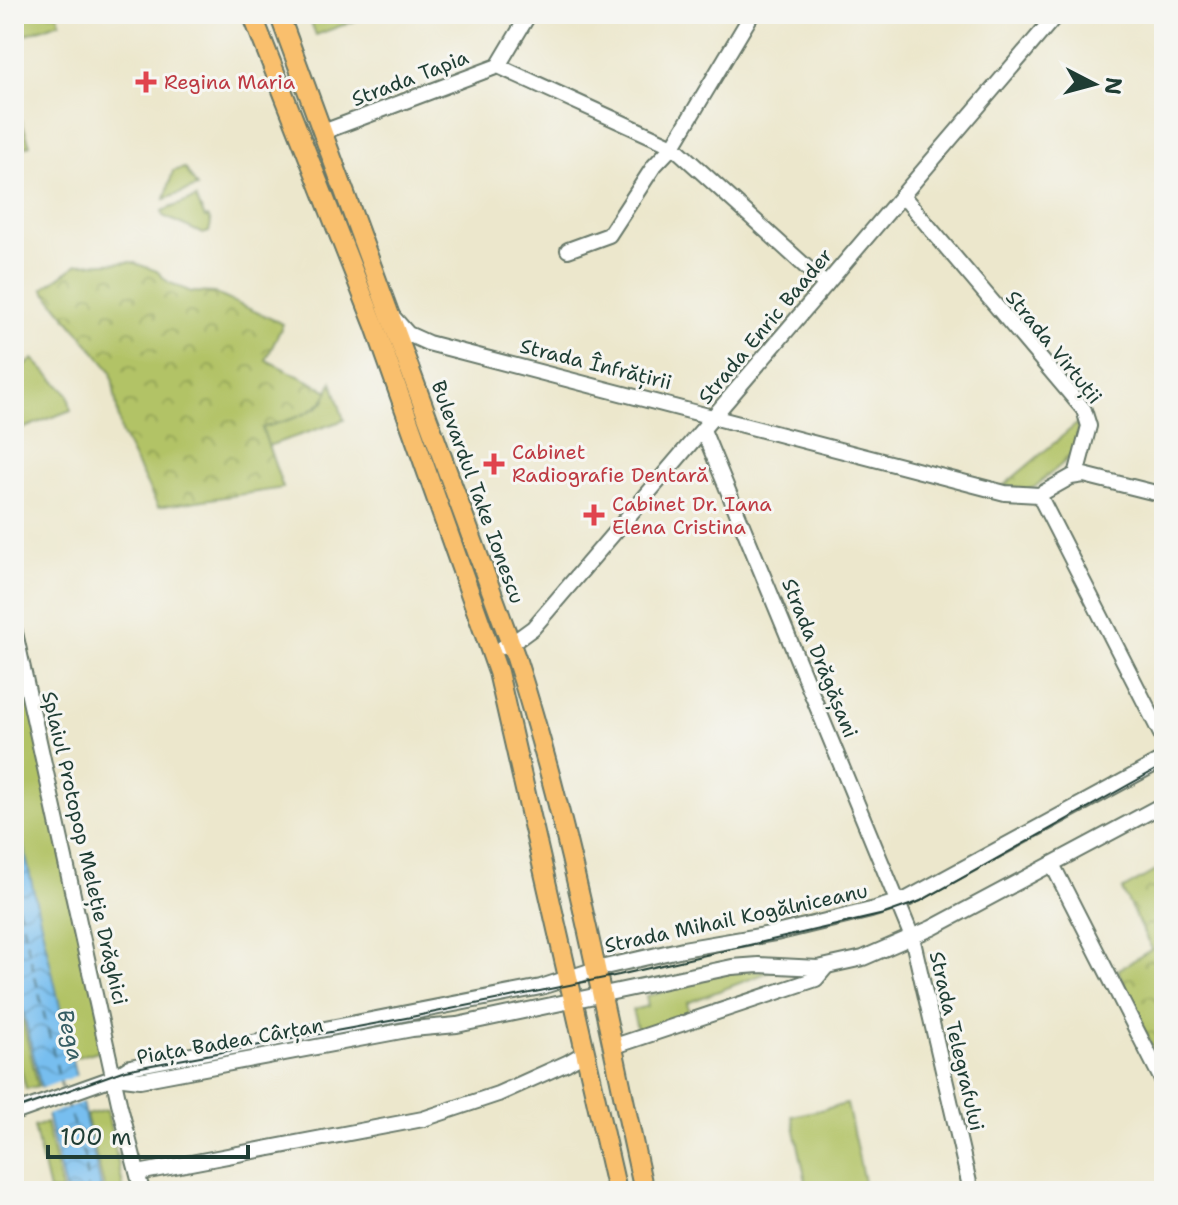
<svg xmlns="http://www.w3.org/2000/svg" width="1178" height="1205" viewBox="0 0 1178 1205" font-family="'Shantell Sans',sans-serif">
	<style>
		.grass { fill: #b2c366; stroke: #68804d; stroke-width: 2 }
		.park { fill: url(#park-crowns); stroke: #68804d; stroke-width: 2 }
		.water { fill: url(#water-waves); stroke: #4b7e92; stroke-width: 2 }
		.pier { fill: #ece7cc }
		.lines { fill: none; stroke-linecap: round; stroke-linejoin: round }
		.ferry { stroke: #355d63; stroke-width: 2; stroke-dasharray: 10 8; stroke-linecap: butt }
		.minor-casing { stroke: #677869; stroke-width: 18 }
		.major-casing { stroke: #677869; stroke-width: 22 }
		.minor { stroke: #fff; stroke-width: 14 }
		.major { stroke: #f9bf6d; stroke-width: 18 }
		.tram { stroke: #1f3d34; stroke-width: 2 }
		.health-dot { fill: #e0444e; stroke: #f6f6f2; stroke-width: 3 }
		.labels { text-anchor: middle; stroke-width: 6; stroke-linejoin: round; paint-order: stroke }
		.street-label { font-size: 20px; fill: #1f3d34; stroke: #f6f6f2 }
		.health-label { font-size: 20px; fill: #be3a42; stroke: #f6f6f2; text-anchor: start }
		.water-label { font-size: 22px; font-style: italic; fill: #355d63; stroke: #f6f6f2 }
	</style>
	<defs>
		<pattern id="park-crowns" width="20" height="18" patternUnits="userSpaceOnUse" patternTransform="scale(2)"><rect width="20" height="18" fill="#b2c366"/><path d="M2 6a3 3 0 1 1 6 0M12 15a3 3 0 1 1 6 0" fill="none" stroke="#90a055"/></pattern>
		<pattern id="water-waves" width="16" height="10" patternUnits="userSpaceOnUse" patternTransform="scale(2)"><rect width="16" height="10" fill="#77beef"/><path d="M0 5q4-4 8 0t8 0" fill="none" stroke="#619cc2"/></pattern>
	</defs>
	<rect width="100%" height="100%" fill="#f6f6f2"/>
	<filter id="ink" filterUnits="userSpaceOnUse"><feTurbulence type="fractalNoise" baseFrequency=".0125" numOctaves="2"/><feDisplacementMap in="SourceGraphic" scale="16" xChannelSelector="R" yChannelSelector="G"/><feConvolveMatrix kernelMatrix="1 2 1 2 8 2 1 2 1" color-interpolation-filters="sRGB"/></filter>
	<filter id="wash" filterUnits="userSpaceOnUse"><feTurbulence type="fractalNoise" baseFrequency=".006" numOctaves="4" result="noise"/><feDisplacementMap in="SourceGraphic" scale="32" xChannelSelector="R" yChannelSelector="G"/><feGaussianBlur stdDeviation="1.8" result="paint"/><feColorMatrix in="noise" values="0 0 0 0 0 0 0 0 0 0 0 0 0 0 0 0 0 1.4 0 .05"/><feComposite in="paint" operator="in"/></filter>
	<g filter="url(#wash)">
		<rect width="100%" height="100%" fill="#ece7cc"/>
		<g class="grass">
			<path d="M33,14H58L60,22L14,39V21Z"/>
			<path d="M308,14H373L316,35Z"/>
			<path d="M14,100L30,145L14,150Z"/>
			<path d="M185,168L197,187L165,199L173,171Z"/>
			<path d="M196,198L205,218L208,217L211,223L209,232L203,234L163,216L162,211Z"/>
			<path d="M33,359L68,394L71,410L14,432V374Z"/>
			<path d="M332,382L344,420L268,446L262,427L316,408L324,402Z"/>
			<path d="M14,628L109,1048L70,1059L14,805Z"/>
			<path d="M736,970H774L687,1003L689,1013L638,1032L632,1010L648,1006L646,996L664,992L663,986Z"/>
			<path d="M14,983L38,1086L26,1089L14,1040Z"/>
			<path d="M847,1104L866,1191H808L792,1116Z"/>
			<path d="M107,1110L124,1191H105L86,1115Z"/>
			<path d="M46,1123L62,1191H49L34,1127Z"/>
		</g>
		<g class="park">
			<path d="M132,262L157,271L168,282L191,292L214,293L283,324L266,360L329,391C318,416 285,420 262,428L283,488L158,507L121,433L111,371L43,289L78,264Z"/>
			<path d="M1079,422L1076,452L1035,487L1027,490L1003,486Z"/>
			<path d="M1164,866V1069L1138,1019L1118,970L1152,949L1122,890Z"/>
		</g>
		<path class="water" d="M14,805L102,1191H65L14,972Z"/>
		<path class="pier" d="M78,1075L85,1101L44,1116L37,1090Z"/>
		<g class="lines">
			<g class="ferry">
				<path d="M14,889L62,1089"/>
				<path d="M65,1099L84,1156L88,1191"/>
			</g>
		</g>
	</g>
	<g filter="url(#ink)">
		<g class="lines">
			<defs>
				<g id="minor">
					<path d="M14,14H15"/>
					<path d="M498,66L673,146L826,285"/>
					<path d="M323,132L498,66L529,14"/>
					<path d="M902,195L1084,410L1089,426L1076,475"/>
					<path d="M568,250L609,235L654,166L673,146L752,14"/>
					<path d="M393,317L408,334L428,343L1005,493L1039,495L1071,477L1084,475L1164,495"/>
					<path d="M703,430L912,937L971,1191"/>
					<path d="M1039,495L1164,740"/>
					<path d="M14,628L119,1103L142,1191"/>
					<path d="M503,647L511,644L533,628L1057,14"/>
					<path d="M1052,864L1164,1084"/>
					<path d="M612,1047L816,979L826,967"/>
					<path d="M115,1077L140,1080L412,1029L457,1025L732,967L759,965L818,968L863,958L932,928L1164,804"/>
					<path d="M14,1113L115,1077L130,1067L541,987L596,969L683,949L776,933L871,910L907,899L1164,759"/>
					<path d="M138,1173L423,1119L498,1094L567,1063L586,1052"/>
				</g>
				<g id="major">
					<path d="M252,14L375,326L498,672L617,1191"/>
					<path d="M279,14L516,658C572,832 604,1013 644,1191"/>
				</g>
			</defs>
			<use href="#minor" class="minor-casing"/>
			<use href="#major" class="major-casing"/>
			<use href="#minor" class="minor"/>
			<use href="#major" class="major"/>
			<path class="tram" d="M14,1110L125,1070L406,1018L619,975L884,914L921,901L1164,765"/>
		</g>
	</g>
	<g class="health-dot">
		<path d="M142 70h8v8h8v8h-8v8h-8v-8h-8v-8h8z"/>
		<path d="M490 452h8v8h8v8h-8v8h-8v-8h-8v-8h8z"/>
		<path d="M590 503h8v8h8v8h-8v8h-8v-8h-8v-8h8z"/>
	</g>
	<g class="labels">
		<g class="street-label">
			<text transform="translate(410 78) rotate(-21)" y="7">Strada Tapia</text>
			<text transform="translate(765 326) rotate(-50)" y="7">Strada Enric Baader</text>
			<text transform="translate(1054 347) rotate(51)" y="7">Strada Virtuții</text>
			<text transform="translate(596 364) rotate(14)" y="7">Strada Înfrățirii</text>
			<text transform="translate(478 492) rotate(70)" y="7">Bulevardul Take Ionescu</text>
			<text transform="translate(820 658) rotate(68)" y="7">Strada Drăgășani</text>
			<text transform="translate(85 848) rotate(77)" y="7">Splaiul Protopop Meleție Drăghici</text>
			<text transform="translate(736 918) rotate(-12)" y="7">Strada Mihail Kogălniceanu</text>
			<text transform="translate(230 1041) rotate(-10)" y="7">Piața Badea Cârțan</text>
			<text transform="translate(957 1041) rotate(77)" y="7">Strada Telegrafului</text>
		</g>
		<g class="health-label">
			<text x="164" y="89">Regina Maria</text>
			<text x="512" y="459">Cabinet<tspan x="512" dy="23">Radiografie Dentară</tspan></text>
			<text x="612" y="511">Cabinet Dr. Iana<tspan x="612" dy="23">Elena Cristina</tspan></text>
		</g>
		<g class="water-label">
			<text transform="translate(71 1035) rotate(77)" y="8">Bega</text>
		</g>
	</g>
	<rect width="1178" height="1205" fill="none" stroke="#f6f6f2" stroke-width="48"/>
	<g transform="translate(1094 84) rotate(96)" stroke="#f6f6f2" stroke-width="6" paint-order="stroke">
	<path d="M0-6L14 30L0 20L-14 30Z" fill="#1f3d34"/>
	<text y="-12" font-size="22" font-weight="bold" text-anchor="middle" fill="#1f3d34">N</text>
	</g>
	<path d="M48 1145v12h200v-12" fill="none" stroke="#1f3d34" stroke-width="4"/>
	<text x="60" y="1145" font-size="24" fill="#1f3d34" stroke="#f6f6f2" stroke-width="6" paint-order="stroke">100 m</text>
</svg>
